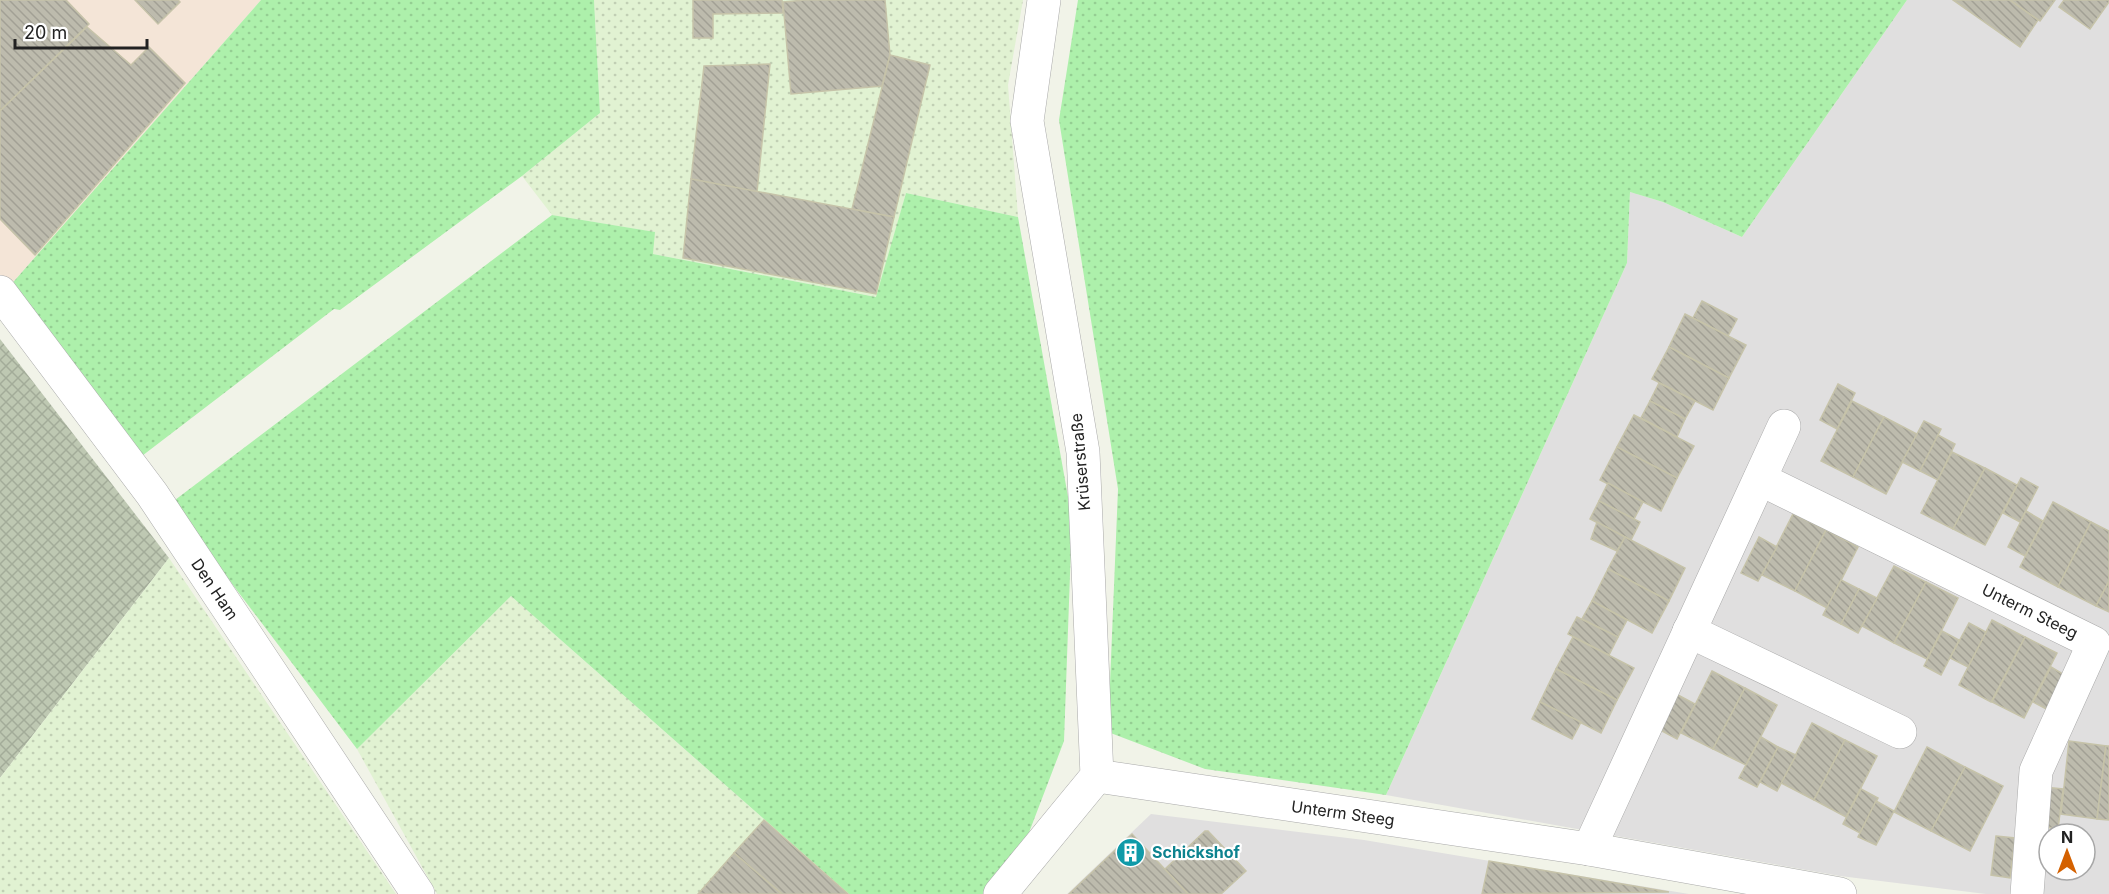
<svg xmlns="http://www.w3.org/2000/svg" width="2109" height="894" viewBox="0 0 2109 894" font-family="Inter,sans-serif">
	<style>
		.residential { fill: #e0dfdf; fill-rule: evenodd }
		.commercial { fill: #f4e5d7 }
		.construction { fill: url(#construction-cross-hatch) }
		.farmland { fill: url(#farmland-dots) }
		.grass { fill: url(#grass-dots) }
		.building { fill: url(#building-back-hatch); stroke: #c6c3a9; stroke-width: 1.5 }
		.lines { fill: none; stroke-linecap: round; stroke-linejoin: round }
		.street-casing { stroke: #a9a9a9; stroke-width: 34 }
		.street { stroke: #fff; stroke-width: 33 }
		.labels { text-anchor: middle; stroke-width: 4.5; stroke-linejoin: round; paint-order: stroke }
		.street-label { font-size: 16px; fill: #222; stroke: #fff }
		.culture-label { font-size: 16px; font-weight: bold; fill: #0d838f; stroke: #fff; text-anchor: start }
	</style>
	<defs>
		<pattern id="construction-cross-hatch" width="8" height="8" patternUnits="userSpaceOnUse" patternTransform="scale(1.5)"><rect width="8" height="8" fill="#bec8b2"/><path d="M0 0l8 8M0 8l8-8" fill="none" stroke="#a3ac99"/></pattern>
		<pattern id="farmland-dots" width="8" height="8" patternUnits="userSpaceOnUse" patternTransform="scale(1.5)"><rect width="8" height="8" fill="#e1f2d2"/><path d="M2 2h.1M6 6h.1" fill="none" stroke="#c1cfb4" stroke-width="1.8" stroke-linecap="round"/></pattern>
		<pattern id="grass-dots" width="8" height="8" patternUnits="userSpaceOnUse" patternTransform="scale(1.5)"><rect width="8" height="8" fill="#adf0ab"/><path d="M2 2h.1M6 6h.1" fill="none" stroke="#95ce93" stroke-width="1.8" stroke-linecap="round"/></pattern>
		<pattern id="building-back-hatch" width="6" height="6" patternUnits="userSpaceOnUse" patternTransform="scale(1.5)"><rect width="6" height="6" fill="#bdbbad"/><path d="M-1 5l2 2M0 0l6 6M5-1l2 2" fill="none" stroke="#a2a095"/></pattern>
	</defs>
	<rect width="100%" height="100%" fill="#f1f3e8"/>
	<g class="residential">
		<path d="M1907,0H2109V894H1986L1840,876L1386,795L1627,263L1630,192L1663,202L1742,237ZM2049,834H2085V870H2049Z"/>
		<path d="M1151,814L1364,840L1689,894H1067Z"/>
	</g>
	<path class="commercial" d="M0,0H261L8,288L0,277Z"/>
	<path class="construction" d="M0,339L169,558L0,778Z"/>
	<g class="farmland">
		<path d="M594,0H1023L1008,85L1018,217L906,193L877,297L653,254L654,232L552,215L522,176L600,113Z"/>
		<path d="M169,558L396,894H0V778Z"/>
		<path d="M511,596L849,894H437L357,749Z"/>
	</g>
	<g class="grass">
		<path d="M261,0H594L600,113L522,176L340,310L334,309L138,459L8,288Z"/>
		<path d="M1078,0H1907L1742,237L1663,202L1630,192L1627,263L1386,795L1205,769L1108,732L1118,489L1059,120Z"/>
		<path d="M906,193L1018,217L1072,519L1064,741L1025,843L984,894H849L511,596L357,749L171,503L552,215L655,232L653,254L876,297Z"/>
	</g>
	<g class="building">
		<path d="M0,0H66L89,24L0,111Z"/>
		<path d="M135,0H178L180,2L158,24Z"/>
		<path d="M693,0H782L783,13L713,14V38H693Z"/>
		<path d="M805,0H885L890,55L882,86L791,94L783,2Z"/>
		<path d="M1953,0H2010L2038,20L2020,47Z"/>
		<path d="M2010,0H2055L2040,21Z"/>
		<path d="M2064,0H2109V2L2090,29L2059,7Z"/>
		<path d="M87,27L131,65L149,47L185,83L35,255L0,219V111Z"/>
		<path d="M890,55L930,65L894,217L852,209Z"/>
		<path d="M770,64L757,192L691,179L704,66Z"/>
		<path d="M691,179L894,217L876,294L683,258Z"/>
		<path d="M1702,301L1737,319L1728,336L1693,318Z"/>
		<path d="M1685,314L1746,345L1729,378L1669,347Z"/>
		<path d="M1669,347L1729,378L1713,410L1652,379Z"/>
		<path d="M1659,383L1695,401L1685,419L1650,401Z"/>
		<path d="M1838,384L1855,393L1837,429L1820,420Z"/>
		<path d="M1650,401L1685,419L1677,437L1641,418Z"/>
		<path d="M1852,401L1884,417L1853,477L1821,461Z"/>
		<path d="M1634,415L1694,446L1677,478L1617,447Z"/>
		<path d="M1884,417L1917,434L1886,494L1853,477Z"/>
		<path d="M1924,421L1941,429L1920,471L1902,462Z"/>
		<path d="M1938,435L1955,444L1938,480L1920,471Z"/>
		<path d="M1617,447L1677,478L1661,511L1600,480Z"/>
		<path d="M1952,452L1985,468L1953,529L1921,513Z"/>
		<path d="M1985,468L2017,485L1985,545L1953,529Z"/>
		<path d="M2021,478L2038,487L2020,522L2003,513Z"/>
		<path d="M1608,483L1643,502L1634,519L1599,501Z"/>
		<path d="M1599,501L1640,522L1631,540L1590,519Z"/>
		<path d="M2053,502L2091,522L2058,587L2020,567Z"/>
		<path d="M2026,511L2043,521L2025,556L2008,547Z"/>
		<path d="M1793,514L1826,530L1795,591L1762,575Z"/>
		<path d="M1597,522L1625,537L1617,551L1591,539Z"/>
		<path d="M2091,522L2109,531V581L2096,606L2058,587Z"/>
		<path d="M1826,530L1858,547L1827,608L1795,591Z"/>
		<path d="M1625,537L1685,568L1669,601L1608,569Z"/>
		<path d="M1759,537L1777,547L1758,581L1741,573Z"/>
		<path d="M1894,566L1926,582L1894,643L1862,626Z"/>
		<path d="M1608,569L1669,601L1652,633L1592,601Z"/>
		<path d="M1841,580L1859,589L1841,624L1823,615Z"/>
		<path d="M2109,581V612L2096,606Z"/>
		<path d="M1926,582L1958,598L1927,659L1894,643Z"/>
		<path d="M1859,589L1877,598L1858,633L1841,624Z"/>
		<path d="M1592,601L1627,620L1618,637L1582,619Z"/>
		<path d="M1577,617L1618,637L1609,655L1568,634Z"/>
		<path d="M1992,620L2025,637L1991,702L1959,685Z"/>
		<path d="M1969,623L1986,632L1968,667L1950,658Z"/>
		<path d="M1942,631L1959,640L1941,675L1924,666Z"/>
		<path d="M1573,637L1634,668L1617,700L1556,669Z"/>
		<path d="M2025,637L2057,653L2024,718L1992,702Z"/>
		<path d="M2051,667L2068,677L2050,711L2033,702Z"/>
		<path d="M1556,669L1617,700L1601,733L1540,702Z"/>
		<path d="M1712,671L1745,688L1713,749L1681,733Z"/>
		<path d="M1745,688L1777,705L1746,765L1713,749Z"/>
		<path d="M1678,695L1695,704L1677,739L1660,730Z"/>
		<path d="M1540,702L1581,722L1572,739L1532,719Z"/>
		<path d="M1812,723L1845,740L1814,800L1781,783Z"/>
		<path d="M1761,737L1778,747L1757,787L1739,778Z"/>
		<path d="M1845,740L1877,756L1846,817L1814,800Z"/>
		<path d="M2069,741L2106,746L2097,819L2061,814Z"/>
		<path d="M2106,746H2109V820L2097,819Z"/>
		<path d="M1778,747L1796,755L1777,791L1760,782Z"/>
		<path d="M1927,747L1965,767L1931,831L1894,812Z"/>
		<path d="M1965,767L2003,786L1970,851L1931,831Z"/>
		<path d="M2044,787L2063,789L2058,829L2039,826Z"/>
		<path d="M1861,789L1878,798L1860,833L1843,824Z"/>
		<path d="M1876,801L1894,811L1876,845L1858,837Z"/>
		<path d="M764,820L848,894H782L734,853Z"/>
		<path d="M1205,831H1208L1246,871L1221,894H1188L1165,869Z"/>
		<path d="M1132,834L1188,894H1069Z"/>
		<path d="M1996,836L2015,838L2010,878L1991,875Z"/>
		<path d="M734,853L782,894H698Z"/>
		<path d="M1489,861L1669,892L1482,894Z"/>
	</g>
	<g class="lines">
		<defs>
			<g id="street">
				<path d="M0,292L152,494L418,894"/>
				<path d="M1760,479L2094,643L2036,771L2027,894"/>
				<path d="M1689,631L1900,732"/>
				<path d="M1097,776L1589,849L1840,894"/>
				<path d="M1589,849L1784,426"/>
				<path d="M1000,894L1097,776L1083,452L1027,121L1044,0"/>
			</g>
		</defs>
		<use href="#street" class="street-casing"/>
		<use href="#street" class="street"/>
	</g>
	<defs>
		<symbol id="building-disc" viewBox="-11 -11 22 22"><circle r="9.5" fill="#0f9aa8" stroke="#fff"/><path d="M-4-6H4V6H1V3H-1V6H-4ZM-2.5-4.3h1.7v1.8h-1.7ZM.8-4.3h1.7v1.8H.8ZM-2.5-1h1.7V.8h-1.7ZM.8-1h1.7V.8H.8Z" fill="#fff"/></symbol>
	</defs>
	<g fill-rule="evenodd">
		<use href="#building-disc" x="1114" y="836" width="33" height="33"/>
	</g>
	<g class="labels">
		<g class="street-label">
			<text transform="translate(1080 462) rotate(-95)" y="6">Krüserstraße</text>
			<text transform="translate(215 589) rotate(56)" y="6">Den Ham</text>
			<text transform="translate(2030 611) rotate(26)" y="6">Unterm Steeg</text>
			<text transform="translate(1343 813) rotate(8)" y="6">Unterm Steeg</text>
		</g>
		<g class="culture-label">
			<text x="1152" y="858">Schickshof</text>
		</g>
	</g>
	<g transform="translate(2067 852)"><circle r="28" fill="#ffffff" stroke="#a7a7a7" stroke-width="1.5"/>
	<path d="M0-4.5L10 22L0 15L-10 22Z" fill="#d46100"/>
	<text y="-9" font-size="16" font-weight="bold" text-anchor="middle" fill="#222222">N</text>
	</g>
	<path d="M15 39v9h132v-9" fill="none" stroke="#222222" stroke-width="3"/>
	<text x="24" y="39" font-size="18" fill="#222222" stroke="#ffffff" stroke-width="4.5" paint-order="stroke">20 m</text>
</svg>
